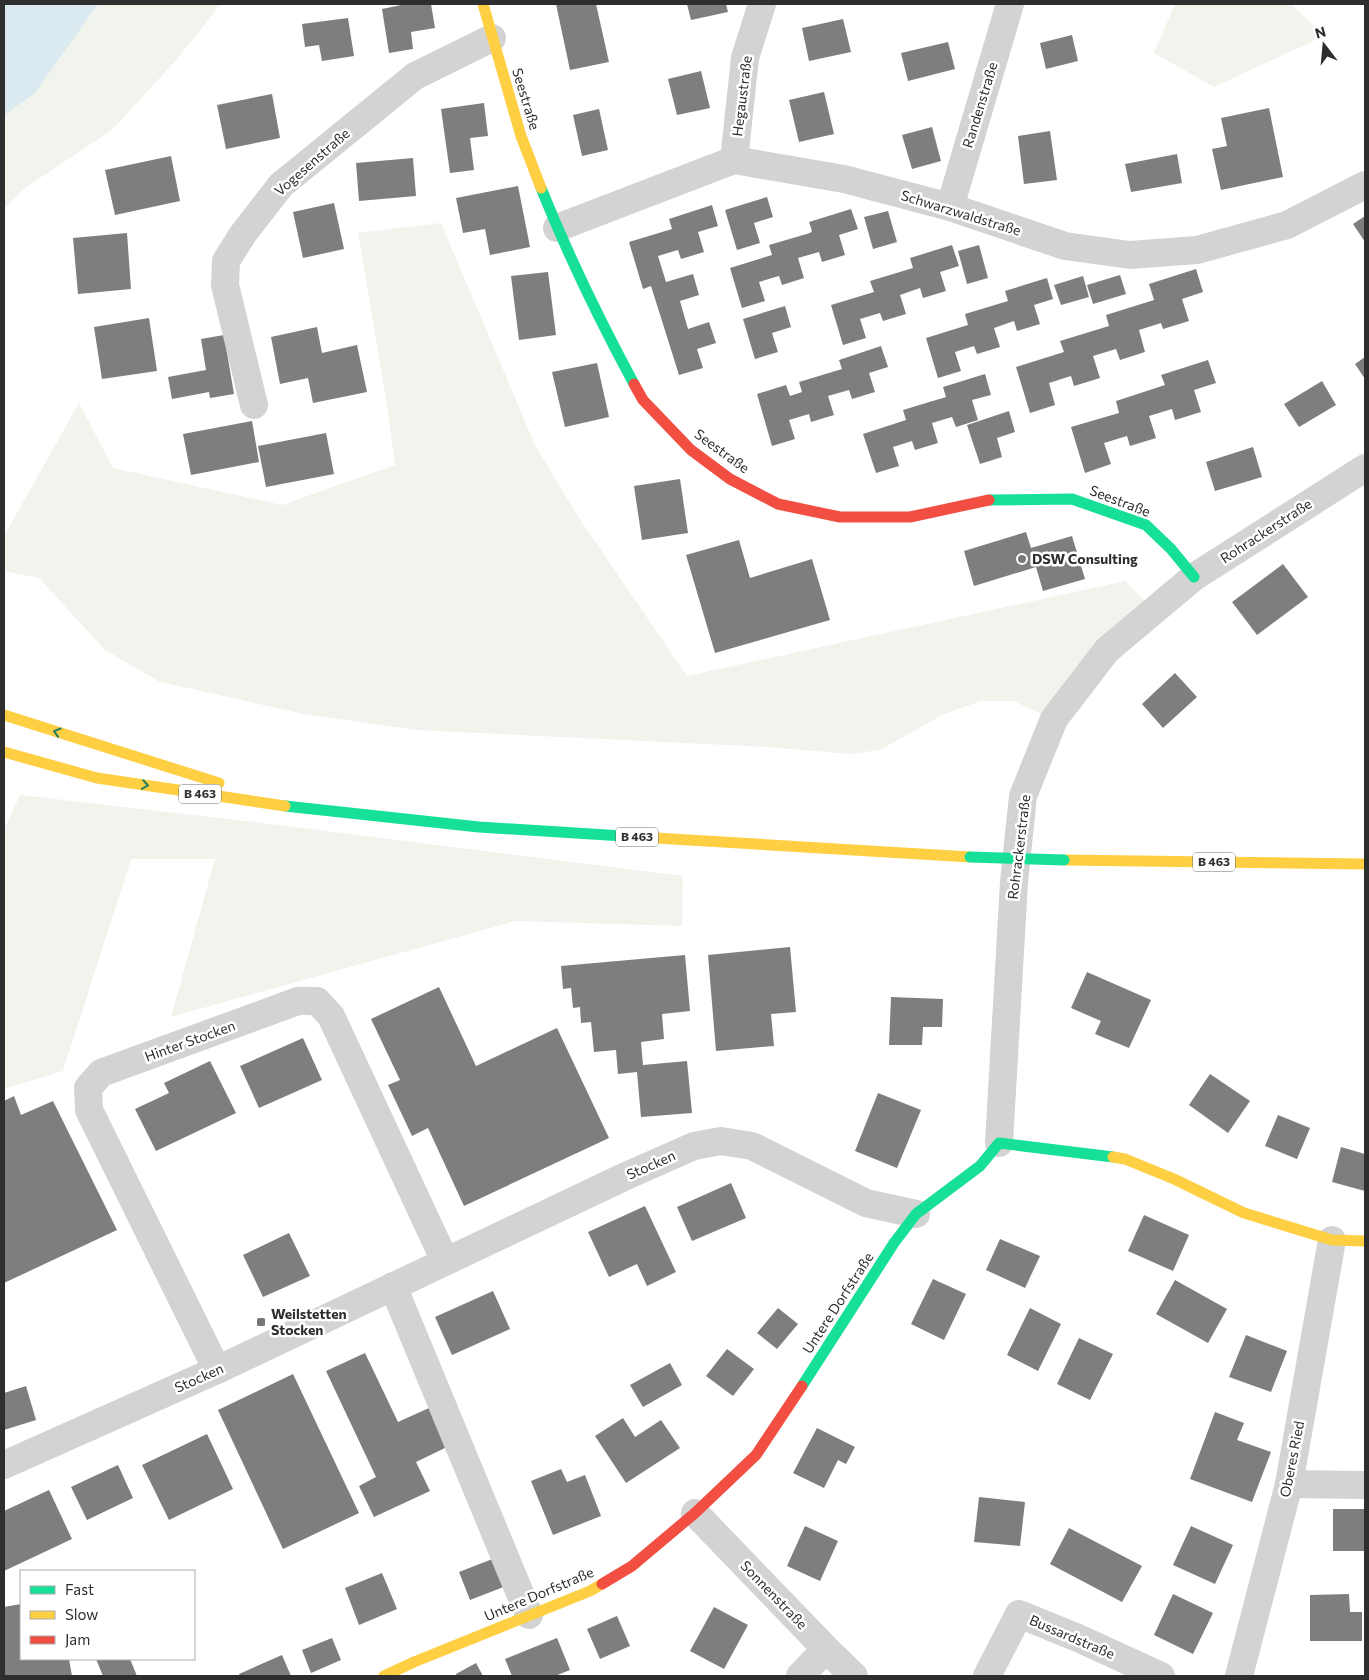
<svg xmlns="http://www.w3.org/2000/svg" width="1369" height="1680" viewBox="0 0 1369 1680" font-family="Commissioner,sans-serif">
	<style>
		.green { fill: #f1f4ec }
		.water { fill: #dbe9f0 }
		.building { fill: #7e7e7e }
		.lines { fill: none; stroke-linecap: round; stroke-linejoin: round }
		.street { stroke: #d3d3d3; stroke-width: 28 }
		.fast { stroke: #16e098; stroke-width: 11 }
		.slow { stroke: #ffcf43; stroke-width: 11 }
		.jam { stroke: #f24e42; stroke-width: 11 }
		.fast-bridge { stroke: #16e098; stroke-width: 11 }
		.oneway { stroke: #237e5e }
		.poi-dot { fill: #777; stroke: #fff; stroke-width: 2 }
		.labels { text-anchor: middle; stroke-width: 5; stroke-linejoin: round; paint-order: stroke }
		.shield { fill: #fff; stroke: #6d6d6d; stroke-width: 1 }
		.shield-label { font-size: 12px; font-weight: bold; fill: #2e2e2e }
		.street-label { font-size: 14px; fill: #2e2e2e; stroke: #fff }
		.poi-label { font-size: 14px; font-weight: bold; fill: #2e2e2e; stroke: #fff; text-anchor: start }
	</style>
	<rect width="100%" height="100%" fill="#fff"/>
	<g class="green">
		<path d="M4,4H221L177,59L113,129L25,188L4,209Z"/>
		<path d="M1175,4H1291L1324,36L1214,87L1154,53Z"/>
		<path d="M441,223L535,445L577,515L687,676L1125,581L1147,603L1054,719L1013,701H981L944,714L880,750L850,754L767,747L417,730L304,714L160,682L105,650L39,578L4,571V536L79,403L113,468L282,505L395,465L388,412L358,233Z"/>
		<path d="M20,795L279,825L683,876L682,926L515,921L171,1017L215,859H131L63,1071L4,1089V830Z"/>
	</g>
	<path class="water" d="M4,4H98L34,94L4,115Z"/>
	<g class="building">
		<path d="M406,4H431L435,28L411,32L413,49L389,53L382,9Z"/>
		<path d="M556,4H596L609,62L570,70Z"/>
		<path d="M687,4H726L728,12L691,20Z"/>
		<path d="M348,18L354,56L322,61L319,45L305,47L302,24Z"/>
		<path d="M843,19L851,52L809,61L802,28Z"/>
		<path d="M1072,35L1078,61L1046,69L1040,43Z"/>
		<path d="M948,42L955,69L908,81L901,53Z"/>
		<path d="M701,71L710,108L677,115L668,79Z"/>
		<path d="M824,92L834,134L799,142L789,100Z"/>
		<path d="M272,94L280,138L226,149L217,105Z"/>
		<path d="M484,103L488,136L470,138L474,170L450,173L441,109Z"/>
		<path d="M1269,108L1283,177L1221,190L1212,149L1227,146L1221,118Z"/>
		<path d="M599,109L608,150L582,156L573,115Z"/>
		<path d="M932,127L941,161L912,169L902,135Z"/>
		<path d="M1050,131L1057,180L1024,184L1018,136Z"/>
		<path d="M1177,154L1182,183L1131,192L1125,164Z"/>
		<path d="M171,156L180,201L115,215L105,170Z"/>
		<path d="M413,158L416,196L359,201L356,163Z"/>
		<path d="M518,186L530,247L490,255L485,229L463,233L456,198Z"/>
		<path d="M767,197L773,217L754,223L760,243L737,250L725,210Z"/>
		<path d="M334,203L344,249L303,258L293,212Z"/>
		<path d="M712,205L718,226L698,232L704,252L681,259L678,250L658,256L666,282L693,274L699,295L680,301L688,329L709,322L716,343L697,349L703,368L679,375L651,286L643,289L629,242L672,229L669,219Z"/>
		<path d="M851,209L858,229L839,235L845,255L822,262L819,252L798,258L804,278L782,285L779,276L759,282L765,301L742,308L730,268L772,255L769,245L810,233L812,231L809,222Z"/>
		<path d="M888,211L897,242L873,249L864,217Z"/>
		<path d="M1365,216V242L1353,224Z"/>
		<path d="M127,233L131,289L78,294L73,238Z"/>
		<path d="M952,245L959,266L940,272L946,291L923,298L920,288L900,295L906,314L883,321L880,313L860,319L866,338L843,345L831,305L874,292L870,281L913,268L910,258Z"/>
		<path d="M979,245L988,278L967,284L958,251Z"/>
		<path d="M1196,269L1203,292L1182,299L1189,321L1163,329L1161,323L1139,330L1145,352L1120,360L1116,349L1093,356L1100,378L1074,386L1071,376L1049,383L1055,405L1030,413L1016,367L1064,352L1060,341L1109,326L1106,315L1154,300L1149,284Z"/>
		<path d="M548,272L556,335L519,340L511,276Z"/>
		<path d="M1120,275L1126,294L1093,304L1087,285Z"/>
		<path d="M1083,276L1089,297L1061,305L1054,285Z"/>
		<path d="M1047,278L1053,299L1034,305L1040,324L1017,331L1014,321L994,328L1000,347L977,354L974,346L955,352L961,371L938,378L926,338L968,325L965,314L1008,301L1005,291Z"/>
		<path d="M785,306L791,327L772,333L778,352L755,359L743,319Z"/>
		<path d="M149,318L157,371L102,379L94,327Z"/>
		<path d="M317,327L322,353L357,345L367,392L313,403L308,378L280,384L271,337Z"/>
		<path d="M224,335L234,394L210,398L209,392L172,399L168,377L206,370L201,339Z"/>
		<path d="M881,346L888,367L869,373L875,392L852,399L849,390L828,396L834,415L811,422L809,414L789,420L795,439L772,446L757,394L786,385L790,396L802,392L799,382L842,369L839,360Z"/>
		<path d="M1365,357V379L1355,364Z"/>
		<path d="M1208,360L1216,383L1194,390L1201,412L1175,420L1172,409L1149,416L1156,438L1130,446L1127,436L1104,443L1111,464L1085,473L1071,427L1119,413L1116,401L1165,385L1161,375Z"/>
		<path d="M597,363L609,417L565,427L552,372Z"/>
		<path d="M985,374L991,395L972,400L978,420L956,427L952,417L932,423L938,443L915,450L912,441L893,447L899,466L876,473L863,434L906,420L903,410L946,397L943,387Z"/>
		<path d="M1322,381L1336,405L1299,427L1284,404Z"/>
		<path d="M1009,411L1015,432L997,438L1002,457L980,464L967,425Z"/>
		<path d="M252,421L259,462L191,475L183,434Z"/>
		<path d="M326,433L334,474L266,487L258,446Z"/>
		<path d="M1253,447L1262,477L1215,491L1206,462Z"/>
		<path d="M680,479L688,533L642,540L634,486Z"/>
		<path d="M1026,532L1031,548L1072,536L1085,579L1043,591L1036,567L974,586L964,551Z"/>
		<path d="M739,540L750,578L812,559L830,620L715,653L686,555Z"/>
		<path d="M1283,564L1308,597L1257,635L1232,602Z"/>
		<path d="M1175,673L1197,697L1163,728L1142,704Z"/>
		<path d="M790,947L796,1012L771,1014L774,1046L716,1051L708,955Z"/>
		<path d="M685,955L690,1011L662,1014L664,1039L641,1042L643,1065L687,1061L692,1113L641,1117L637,1072L618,1074L616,1050L594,1052L591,1022L581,1023L580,1007L573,1008L571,988L563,989L561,966Z"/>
		<path d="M1087,972L1151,1000L1129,1048L1095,1034L1101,1021L1071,1008Z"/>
		<path d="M439,987L476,1066L557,1028L609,1138L464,1206L428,1128L412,1136L388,1085L400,1080L371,1019Z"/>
		<path d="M891,997L943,999L942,1027H923L922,1045H889Z"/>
		<path d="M303,1038L322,1080L259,1108L240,1066Z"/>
		<path d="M210,1061L236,1113L156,1151L135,1109L169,1093L164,1083Z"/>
		<path d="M1210,1074L1250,1101L1228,1133L1189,1105Z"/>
		<path d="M878,1093L921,1110L897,1168L855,1151Z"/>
		<path d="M14,1096L21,1115L53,1101L117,1230L4,1283V1101Z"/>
		<path d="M1278,1115L1310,1128L1297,1159L1265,1146Z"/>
		<path d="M1341,1147L1365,1154V1191L1332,1182Z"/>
		<path d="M731,1183L746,1218L692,1241L677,1207Z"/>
		<path d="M645,1206L676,1272L647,1286L637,1264L609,1277L588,1232Z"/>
		<path d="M1144,1215L1189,1235L1173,1271L1128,1251Z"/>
		<path d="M289,1233L310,1276L263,1297L243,1255Z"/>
		<path d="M1000,1239L1040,1256L1025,1288L986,1270Z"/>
		<path d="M933,1279L966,1294L944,1340L911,1324Z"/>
		<path d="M1175,1280L1227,1309L1208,1343L1156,1314Z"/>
		<path d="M493,1291L510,1329L452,1355L435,1317Z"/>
		<path d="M778,1308L798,1324L777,1349L757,1333Z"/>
		<path d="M1030,1308L1061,1324L1038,1371L1007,1355Z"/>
		<path d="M1246,1335L1287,1351L1271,1392L1229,1377Z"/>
		<path d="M1079,1338L1113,1354L1090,1400L1057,1384Z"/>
		<path d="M727,1349L754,1369L733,1396L706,1376Z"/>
		<path d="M365,1353L398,1422L429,1408L447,1447L416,1462L430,1491L374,1517L359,1486L376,1477L326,1371Z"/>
		<path d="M670,1363L682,1385L643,1407L630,1385Z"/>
		<path d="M293,1374L359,1513L283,1549L218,1410Z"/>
		<path d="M26,1386L36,1420L4,1430V1393Z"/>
		<path d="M1215,1412L1244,1423L1237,1440L1271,1452L1252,1502L1190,1479Z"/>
		<path d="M623,1418L635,1437L661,1420L680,1448L626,1483L595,1436Z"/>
		<path d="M817,1428L855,1447L846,1464L838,1460L824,1488L793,1473Z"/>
		<path d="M207,1434L233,1489L169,1520L142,1465Z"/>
		<path d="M118,1465L133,1498L87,1520L71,1487Z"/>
		<path d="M561,1469L567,1482L585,1475L601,1516L553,1535L531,1481Z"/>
		<path d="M49,1490L72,1539L4,1571V1511Z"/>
		<path d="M979,1497L1025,1502L1020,1546L974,1542Z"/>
		<rect x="1333" y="1509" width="32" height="42"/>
		<path d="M805,1526L838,1541L820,1581L787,1566Z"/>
		<path d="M1191,1526L1233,1545L1215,1584L1173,1565Z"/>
		<path d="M1069,1528L1142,1566L1122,1602L1050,1564Z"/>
		<path d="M495,1558L506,1586L470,1600L459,1572Z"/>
		<path d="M382,1573L397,1609L359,1625L345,1588Z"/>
		<path d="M1173,1594L1213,1613L1193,1654L1154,1635Z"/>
		<path d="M1349,1594L1350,1612H1362V1641H1310V1595Z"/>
		<path d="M21,1604V1659H69L72,1676H4V1607Z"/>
		<path d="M714,1607L748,1625L724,1669L690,1651Z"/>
		<path d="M617,1616L630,1646L600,1659L587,1629Z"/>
		<path d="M332,1638L341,1660L311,1673L302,1650Z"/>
		<path d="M557,1638L570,1670L555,1676H512L505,1659Z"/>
		<path d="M282,1655L291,1676H240L239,1674Z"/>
		<path d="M96,1659H130L137,1676H103Z"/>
		<path d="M476,1663L483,1676H457L456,1674Z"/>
	</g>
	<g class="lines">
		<g class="street">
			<path d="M734,160L745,58L762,4"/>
			<path d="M950,207L1010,4"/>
			<path d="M557,228L734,160L844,179L950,207L1065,246L1130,255L1197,250L1287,225L1365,185"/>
			<path d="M254,405L225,285L226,261L243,234L281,185L415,76L492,38"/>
			<path d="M999,1143L1014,882L1023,796L1054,719L1107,650L1194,577L1365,468"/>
			<path d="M393,1286L529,1615"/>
			<path d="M217,1370L89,1110L88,1088L101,1073L298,1001H317L331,1016L445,1261"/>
			<path d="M4,1465L217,1370L626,1176L694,1146L721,1141L752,1146L866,1203L916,1214"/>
			<path d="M1289,1484L1365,1485"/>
			<path d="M695,1513L826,1649L854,1676"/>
			<path d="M800,1676L826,1649"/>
			<path d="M987,1676L1019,1614L1078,1638L1161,1676"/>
			<path d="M1239,1676L1289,1484L1332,1240"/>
		</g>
		<g class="fast">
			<path d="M541,188C568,255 600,321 634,384"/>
			<path d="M989,500L1072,499L1146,525L1171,549L1194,577"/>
			<path d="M285,806L479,827L639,837"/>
			<path d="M802,1386L894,1243L916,1214L980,1166L999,1143L1113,1157"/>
		</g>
		<g class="slow">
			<path d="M483,4L521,136L541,188"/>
			<path d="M4,715L219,783"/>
			<path d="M4,752L97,778L285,806"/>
			<path d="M639,837L970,857"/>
			<path d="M1064,860L1365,864"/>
			<path d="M1113,1157L1125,1159L1174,1179L1244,1213L1332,1240L1365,1241"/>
			<path d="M384,1676L414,1662L590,1591L602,1584"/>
		</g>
		<g class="jam">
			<path d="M634,384L643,400L691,450L730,479L778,504L840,517H910L989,500"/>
			<path d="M602,1584L632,1566L695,1513L756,1455L802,1386"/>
		</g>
		<path class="fast-bridge" d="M970,857L1064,860"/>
	</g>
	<defs><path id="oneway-chevron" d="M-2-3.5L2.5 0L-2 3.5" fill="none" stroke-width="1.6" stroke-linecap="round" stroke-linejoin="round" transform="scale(1.25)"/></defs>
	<g class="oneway">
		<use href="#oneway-chevron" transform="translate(57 732) rotate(-163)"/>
		<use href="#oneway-chevron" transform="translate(145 785) rotate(9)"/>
	</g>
	<g class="poi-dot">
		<circle cx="1022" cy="559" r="5"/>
		<rect x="256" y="1317" width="10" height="10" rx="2.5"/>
	</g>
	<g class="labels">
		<g class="shield">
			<rect x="179" y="784.5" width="42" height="19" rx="4"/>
			<rect x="616" y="827.5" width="42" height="19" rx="4"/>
			<rect x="1193" y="852.5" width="42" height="19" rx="4"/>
		</g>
		<g class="shield-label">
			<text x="200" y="798">B 463</text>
			<text x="637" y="841">B 463</text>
			<text x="1214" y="866">B 463</text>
		</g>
		<g class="street-label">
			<text transform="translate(742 96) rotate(-83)" y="5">Hegaustraße</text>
			<text transform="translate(526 99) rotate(73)" y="5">Seestraße</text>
			<text transform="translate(980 105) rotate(-73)" y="5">Randenstraße</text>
			<text transform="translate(312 162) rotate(-41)" y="5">Vogesenstraße</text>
			<text transform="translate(961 213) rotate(17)" y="5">Schwarzwaldstraße</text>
			<text transform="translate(722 451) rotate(36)" y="5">Seestraße</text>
			<text transform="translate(1120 501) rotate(21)" y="5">Seestraße</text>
			<text transform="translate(1266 531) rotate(-33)" y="5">Rohrackerstraße</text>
			<text transform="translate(1019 847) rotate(-83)" y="5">Rohrackerstraße</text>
			<text transform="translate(190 1041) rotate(-20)" y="5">Hinter Stocken</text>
			<text transform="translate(651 1165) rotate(-24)" y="5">Stocken</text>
			<text transform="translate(838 1303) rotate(-57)" y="5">Untere Dorfstraße</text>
			<text transform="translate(199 1378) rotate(-24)" y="5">Stocken</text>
			<text transform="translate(1292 1459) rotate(-79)" y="5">Oberes Ried</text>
			<text transform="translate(539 1594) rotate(-23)" y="5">Untere Dorfstraße</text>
			<text transform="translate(774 1595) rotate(46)" y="5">Sonnenstraße</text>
			<text transform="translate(1072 1637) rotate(23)" y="5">Bussardstraße</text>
		</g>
		<g class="poi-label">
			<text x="1032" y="564">DSW Consulting</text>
			<text x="271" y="1319">Weilstetten<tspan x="271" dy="16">Stocken</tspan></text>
		</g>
	</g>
	<rect width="1369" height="1680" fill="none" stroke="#2e2e2e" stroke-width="10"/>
	<rect x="20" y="1570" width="175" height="90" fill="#ffffff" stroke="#ababab"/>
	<rect x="30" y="1586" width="25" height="8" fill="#16e098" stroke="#ababab"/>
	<text x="65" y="1595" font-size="15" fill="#2e2e2e">Fast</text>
	<rect x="30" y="1611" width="25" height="8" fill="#ffcf43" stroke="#ababab"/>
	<text x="65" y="1620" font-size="15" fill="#2e2e2e">Slow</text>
	<rect x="30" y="1636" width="25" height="8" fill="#f24e42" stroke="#ababab"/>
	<text x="65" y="1645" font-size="15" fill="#2e2e2e">Jam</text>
	<g transform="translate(1324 45) rotate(344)" stroke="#ffffff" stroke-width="4" paint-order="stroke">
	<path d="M0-4L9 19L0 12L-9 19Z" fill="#2e2e2e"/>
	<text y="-8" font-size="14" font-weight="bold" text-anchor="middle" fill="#2e2e2e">N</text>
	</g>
</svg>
